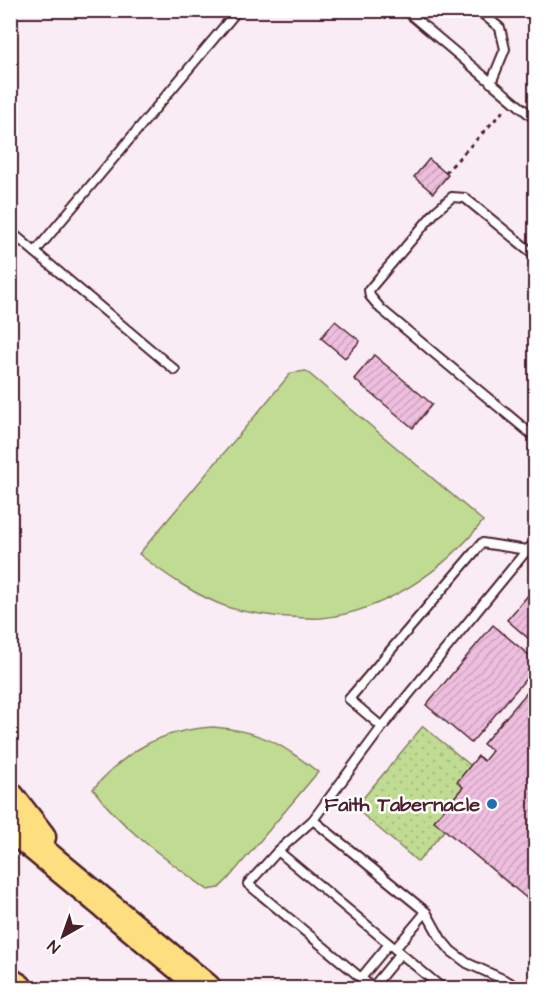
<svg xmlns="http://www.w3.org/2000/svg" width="546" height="999" viewBox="0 0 546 999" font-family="'Architects Daughter',sans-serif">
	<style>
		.park { fill: url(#park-dots); stroke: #857e5f; stroke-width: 1.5 }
		.pitch { fill: #c0dc93; stroke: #857e5f; stroke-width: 1.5 }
		.building { fill: url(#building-hatch); stroke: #4a1f2b; stroke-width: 1.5 }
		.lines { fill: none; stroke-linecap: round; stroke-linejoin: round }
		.service-casing { stroke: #4a1f2b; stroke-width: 12 }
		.motorway-casing { stroke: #4a1f2b; stroke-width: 33 }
		.path { stroke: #4a1f2b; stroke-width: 3; stroke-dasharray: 4.5 4.5; stroke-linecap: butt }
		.service { stroke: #fff; stroke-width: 8 }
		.motorway { stroke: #fddf80; stroke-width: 28 }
		.poi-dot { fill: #1f6fb2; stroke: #fff; stroke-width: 2 }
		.labels { text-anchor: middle; stroke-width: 5; stroke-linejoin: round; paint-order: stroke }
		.poi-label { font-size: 20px; font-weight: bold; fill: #4a1f2b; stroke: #fff; text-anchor: end }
	</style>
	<defs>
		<pattern id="park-dots" width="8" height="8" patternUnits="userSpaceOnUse" patternTransform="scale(1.5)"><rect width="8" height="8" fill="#c0dc93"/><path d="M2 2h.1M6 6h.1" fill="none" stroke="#a6bc7f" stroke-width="1.8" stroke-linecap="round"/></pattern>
		<pattern id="building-hatch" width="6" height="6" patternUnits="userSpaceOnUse" patternTransform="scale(1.5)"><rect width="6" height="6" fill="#eebede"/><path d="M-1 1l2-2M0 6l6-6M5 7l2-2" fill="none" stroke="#cea3bf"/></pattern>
	</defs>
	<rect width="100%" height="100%" fill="#faecf5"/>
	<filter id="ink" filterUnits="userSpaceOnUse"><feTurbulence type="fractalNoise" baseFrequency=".0167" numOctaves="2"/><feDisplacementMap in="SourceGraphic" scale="12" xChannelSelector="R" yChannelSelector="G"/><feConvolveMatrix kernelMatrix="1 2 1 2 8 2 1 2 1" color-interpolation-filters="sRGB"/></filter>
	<g filter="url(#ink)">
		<path class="park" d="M423,726L487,779L418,862L355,808Z"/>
		<g class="pitch">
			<path d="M306,371L483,521C445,570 384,612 321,618C306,619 290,617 275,616C260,614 244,612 230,608C196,596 167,576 139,554L291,373Z"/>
			<path d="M213,727C260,731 281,743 318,772L228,879L219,888L208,890C167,860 123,830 93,789C127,750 161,730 213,727Z"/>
		</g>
		<g class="building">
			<path d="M429,159L448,175L433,193L414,177Z"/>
			<path d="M335,321L360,341L345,358L321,338Z"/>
			<path d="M374,355L432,404L413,428L354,379Z"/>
			<path d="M536,586V645L507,620Z"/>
			<path d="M493,625L536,661V667L471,743L426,705Z"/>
			<path d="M536,682V906L434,821L463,787L457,782L478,756L484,761L492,751L483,744Z"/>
		</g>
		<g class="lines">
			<defs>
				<g id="service">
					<path d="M405,10L536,120"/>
					<path d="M478,10L500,28L505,49L491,83"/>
					<path d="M10,231L175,370"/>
					<path d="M35,252L238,10"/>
					<path d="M536,256L465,198L452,197L436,211L369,290L370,296L381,309L536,438"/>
					<path d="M382,727L349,699L482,543L527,550"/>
					<path d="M313,820L426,912L441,939L451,951L467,963L509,982L517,988"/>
					<path d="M278,851L248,884L373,988"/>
					<path d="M395,949L426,912"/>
					<path d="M361,978L389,944"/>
					<path d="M372,988L400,954"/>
					<path d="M442,988L278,851L313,820L382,727L527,550L536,542"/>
				</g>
				<g id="motorway">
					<path d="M10,797L41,837"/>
					<path d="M10,826L206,988"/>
					<path d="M10,983L18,988"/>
				</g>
			</defs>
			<use href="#service" class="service-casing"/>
			<use href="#motorway" class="motorway-casing"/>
			<path class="path" d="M445,173L506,108"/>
			<use href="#service" class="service"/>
			<use href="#motorway" class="motorway"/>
		</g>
	</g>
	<circle class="poi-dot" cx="492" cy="804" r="6"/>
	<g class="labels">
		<g class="poi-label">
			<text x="480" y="811">Faith Tabernacle</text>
		</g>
	</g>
	<rect width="546" height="999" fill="none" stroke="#fff" stroke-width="36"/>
	<rect x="18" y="18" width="510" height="963" fill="none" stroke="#4a1f2b" stroke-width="2" filter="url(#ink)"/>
	<g transform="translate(63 936) rotate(220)" stroke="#ffffff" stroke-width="4.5" paint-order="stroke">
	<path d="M0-4.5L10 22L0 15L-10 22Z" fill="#4a1f2b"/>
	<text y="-9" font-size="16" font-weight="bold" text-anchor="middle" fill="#4a1f2b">N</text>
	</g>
</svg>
